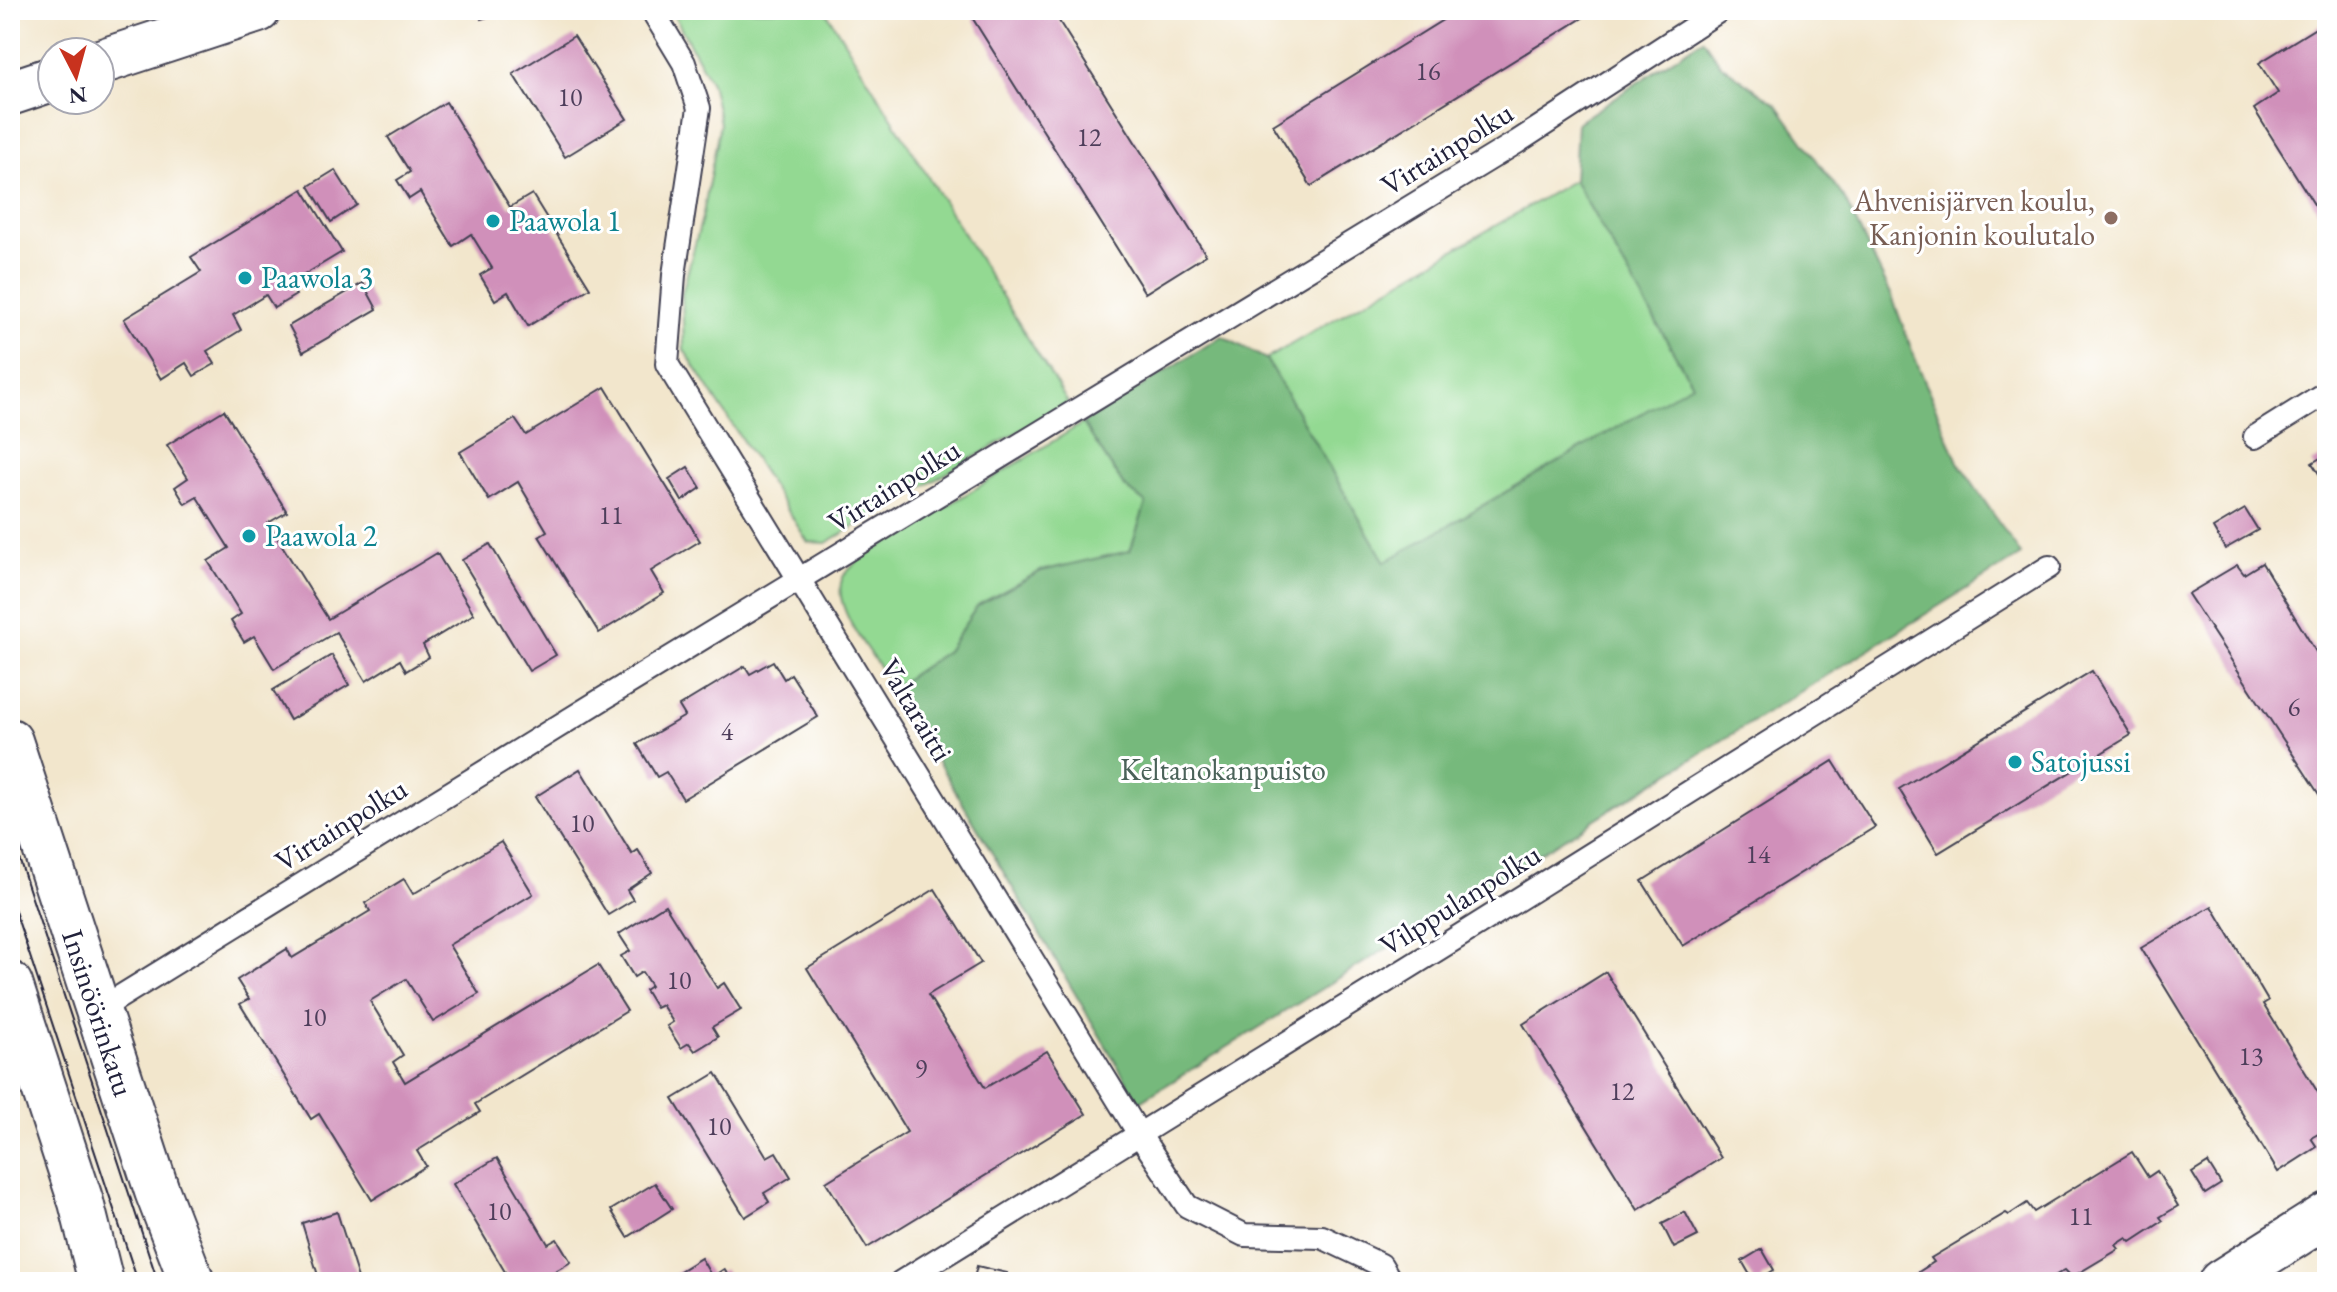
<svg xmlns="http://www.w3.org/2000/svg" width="2337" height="1292" viewBox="0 0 2337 1292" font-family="'EB Garamond',serif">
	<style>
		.green { fill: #93d992; stroke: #5a7e66; stroke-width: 2 }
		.forest { fill: #76b97c; stroke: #4c6e5c; stroke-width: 2 }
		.building { fill: #d090ba }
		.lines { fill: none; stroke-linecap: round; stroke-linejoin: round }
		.service-casing { stroke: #413f51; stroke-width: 26 }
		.minor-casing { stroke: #413f51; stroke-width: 48 }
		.secondary-casing { stroke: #413f51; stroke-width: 48 }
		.service { stroke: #fff; stroke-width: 22 }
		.minor { stroke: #fff; stroke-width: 44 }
		.secondary { stroke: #fff; stroke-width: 44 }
		.tram { stroke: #22223b; stroke-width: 2 }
		.education-dot { fill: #8d6e63; stroke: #fff; stroke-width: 3 }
		.culture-dot { fill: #0f9aa8; stroke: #fff; stroke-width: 3 }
		.labels { text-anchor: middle; stroke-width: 6; stroke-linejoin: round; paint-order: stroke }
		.number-label { font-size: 26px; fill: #4e3e5b }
		.street-label { font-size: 30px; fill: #22223b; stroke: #fff }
		.education-label { font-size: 30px; fill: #785e54; stroke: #fff; text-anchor: end }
		.culture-label { font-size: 30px; fill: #0d838f; stroke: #fff; text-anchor: start }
		.park-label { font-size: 30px; fill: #4a6259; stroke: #fff }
	</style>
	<rect width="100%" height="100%" fill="#fff"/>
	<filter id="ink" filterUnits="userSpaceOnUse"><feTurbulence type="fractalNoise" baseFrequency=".0125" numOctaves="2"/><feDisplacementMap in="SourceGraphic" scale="16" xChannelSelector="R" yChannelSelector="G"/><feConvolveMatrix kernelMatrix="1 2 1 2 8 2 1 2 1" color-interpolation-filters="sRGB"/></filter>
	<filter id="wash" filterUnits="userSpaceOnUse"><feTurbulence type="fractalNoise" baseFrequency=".006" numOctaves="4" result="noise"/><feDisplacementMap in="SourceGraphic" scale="32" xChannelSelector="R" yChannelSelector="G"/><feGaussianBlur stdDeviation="1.8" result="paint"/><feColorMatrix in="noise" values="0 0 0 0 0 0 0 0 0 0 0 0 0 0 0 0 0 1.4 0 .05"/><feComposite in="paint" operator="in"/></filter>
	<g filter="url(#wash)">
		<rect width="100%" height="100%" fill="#f2e6cc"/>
		<g class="green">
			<path d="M671,10H825L1068,403L826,543L808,542L684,350L682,293L703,214L720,123L711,83Z"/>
			<path d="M1574,180L1693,384L1385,563L1266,359Z"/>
			<path d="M1083,423L1124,486L1146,503L1130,551L1041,571L978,605L947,651L894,687C878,663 828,606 843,577C847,571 855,564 860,559Z"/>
		</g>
		<path class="forest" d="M1703,39L1720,64L1777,105L1844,198L1891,294L1913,353L1958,462L2021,555L1139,1102L894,687L947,651L978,605L1041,571L1130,551L1146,503L1124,486L1083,423L1222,336L1266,359L1385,562L1692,384L1574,180L1577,123Z"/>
		<g id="blocks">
			<g class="building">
				<path d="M478,10H496L498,14L481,19Z"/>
				<path d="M987,10H1052L1206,255L1145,293L973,19Z"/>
				<path d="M1459,10H1579L1584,17L1311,186L1273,125Z"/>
				<path d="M2327,21V225L2254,109L2278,93L2259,63Z"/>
				<path d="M574,36L627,119L565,157L513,74Z"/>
				<path d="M446,102L510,207L532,194L590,288L528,326L508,292L495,300L480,275L492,268L471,234L453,246L420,192L409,199L397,180L410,172L388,137Z"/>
				<path d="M335,170L357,205L331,222L309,186Z"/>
				<path d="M303,189L342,252L289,284L296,295L274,308L266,295L233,315L241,330L207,351L215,364L194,376L186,363L161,379L124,319L201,272L191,257Z"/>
				<path d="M363,283L377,309L303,352L289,326Z"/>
				<path d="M605,387L700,541L651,571L664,593L599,633L539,536L547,531L518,482L489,500L460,452L515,419L526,435Z"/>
				<path d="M224,410L287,512L268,523L328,619L437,553L474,614L423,645L429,657L406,671L400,660L366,681L336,632L274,669L254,636L244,642L231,621L241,614L208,561L229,548L197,497L185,504L175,487L188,478L167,445Z"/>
				<path d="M2327,454V486L2312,463Z"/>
				<path d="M688,467L701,488L682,501L669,479Z"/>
				<path d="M2245,509L2258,530L2225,549L2213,528Z"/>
				<path d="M490,544L556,655L529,671L462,560Z"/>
				<path d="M2262,563L2327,670V796L2322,799L2188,594L2237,565L2244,574Z"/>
				<path d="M332,655L349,685L290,720L273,690Z"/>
				<path d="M773,661L784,679L791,674L818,717L683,799L666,772L657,777L637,744L685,716L679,706L745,666L750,674Z"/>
				<path d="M2092,671L2131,735L1938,853L1899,789Z"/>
				<path d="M1833,761L1875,827L1683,946L1642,881Z"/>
				<path d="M580,769L632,854L638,850L652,873L627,890L633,900L608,915L535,797Z"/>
				<path d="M501,842L533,894L449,945L479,994L433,1022L406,979L370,1001L403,1055L393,1062L405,1082L598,965L627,1011L475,1104L480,1112L417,1151L426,1166L372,1200L319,1114L311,1119L240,1004L249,999L237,980L287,949L292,958L370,911L365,903L404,879L413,894Z"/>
				<path d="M935,889L981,963L928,995L985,1088L1047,1051L1086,1114L867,1248L826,1182L907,1132L807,968Z"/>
				<path d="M665,905L717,988L724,983L741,1010L712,1027L718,1037L695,1051L689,1043L681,1048L667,1026L673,1022L662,1005L656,1008L645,990L651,986L642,972L634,977L621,956L630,951L619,934Z"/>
				<path d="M2212,906L2268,1001L2263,1004L2327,1107V1129L2311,1138L2317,1147L2278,1172L2141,948Z"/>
				<path d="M1606,972L1721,1158L1638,1210L1523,1024Z"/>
				<path d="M716,1073L767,1157L776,1152L791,1177L764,1193L769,1202L745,1217L673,1099Z"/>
				<path d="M2132,1152L2148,1177L2157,1171L2178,1206L2160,1217L2163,1221L2131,1242L2127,1238L2116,1245L2119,1249L2072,1277L2065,1270L2044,1282H1903L1934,1262L1931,1258L2006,1213L2009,1215L2027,1203L2034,1212Z"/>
				<path d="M497,1158L548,1244L557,1239L571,1262L543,1278L546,1282H511L453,1184Z"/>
				<path d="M2208,1163L2221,1184L2205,1194L2192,1173Z"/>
				<path d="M655,1183L672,1209L628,1237L611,1210Z"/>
				<path d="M337,1212L358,1278L343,1282H320L302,1223Z"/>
				<path d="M1685,1212L1698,1236L1674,1248L1662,1224Z"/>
				<path d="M1762,1249L1774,1270L1761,1278L1763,1282H1754L1742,1261Z"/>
				<path d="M701,1258L712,1277L724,1269L732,1282H662Z"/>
				<path d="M977,1266L1007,1273L1005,1282H973Z"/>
			</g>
		</g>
	</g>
	<g filter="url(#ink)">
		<use href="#blocks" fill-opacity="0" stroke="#413f51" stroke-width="2"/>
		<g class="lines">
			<defs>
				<g id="service">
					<path d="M652,10L684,63L699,108L674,275L667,364L1139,1134L1187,1206L1244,1235L1322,1237L1381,1265L1391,1282"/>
					<path d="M2255,437L2327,392"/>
					<path d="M97,1011L601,700L1517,142L1720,10"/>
					<path d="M901,1282L1461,935L2049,567"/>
				</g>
				<g id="minor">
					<path d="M100,62L258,10"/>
					<path d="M10,93L52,79"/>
					<path d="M2221,1282L2327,1215"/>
				</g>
				<g id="secondary">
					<path d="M10,741L157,1191L192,1282"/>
					<path d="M10,984L81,1202L101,1282"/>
				</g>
			</defs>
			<use href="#service" class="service-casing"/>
			<use href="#minor" class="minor-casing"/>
			<use href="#secondary" class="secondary-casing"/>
			<use href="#service" class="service"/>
			<use href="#minor" class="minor"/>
			<use href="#secondary" class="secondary"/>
			<g class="tram">
				<path d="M10,831L158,1282"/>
				<path d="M10,896L138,1282"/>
			</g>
		</g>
	</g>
	<circle class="education-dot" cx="2111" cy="218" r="8"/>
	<g class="culture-dot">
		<circle cx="493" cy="221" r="8"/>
		<circle cx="245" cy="278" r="8"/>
		<circle cx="249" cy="536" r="8"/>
		<circle cx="2015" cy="762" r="8"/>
	</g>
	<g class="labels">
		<g class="number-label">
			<text x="1428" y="80">16</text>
			<text x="570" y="106">10</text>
			<text x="1089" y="146">12</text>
			<text x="611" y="524">11</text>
			<text x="2294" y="716">6</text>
			<text x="727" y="740">4</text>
			<text x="582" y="832">10</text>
			<text x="1758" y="863">14</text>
			<text x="679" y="989">10</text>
			<text x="314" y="1026">10</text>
			<text x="2251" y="1065">13</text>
			<text x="921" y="1078">9</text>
			<text x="1622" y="1100">12</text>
			<text x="719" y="1135">10</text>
			<text x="499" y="1220">10</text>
			<text x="2081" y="1225">11</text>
		</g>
		<g class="street-label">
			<text transform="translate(1447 149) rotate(-32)" y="10">Virtainpolku</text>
			<text transform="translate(894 486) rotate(-32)" y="10">Virtainpolku</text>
			<text transform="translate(916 710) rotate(59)" y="10">Valtaraitti</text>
			<text transform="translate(341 825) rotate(-32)" y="10">Virtainpolku</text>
			<text transform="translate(1460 900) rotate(-32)" y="10">Vilppulanpolku</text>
			<text transform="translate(98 1013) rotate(72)" y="10">Insinöörinkatu</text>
		</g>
		<g class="education-label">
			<text x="2095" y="211">Ahvenisjärven koulu,<tspan x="2095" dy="34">Kanjonin koulutalo</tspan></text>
		</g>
		<g class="culture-label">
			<text x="509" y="231">Paawola 1</text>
			<text x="261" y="288">Paawola 3</text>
			<text x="265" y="546">Paawola 2</text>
			<text x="2031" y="772">Satojussi</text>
		</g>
		<g class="park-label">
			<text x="1223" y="780">Keltanokanpuisto</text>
		</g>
	</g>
	<rect width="2337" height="1292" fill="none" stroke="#fff" stroke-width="40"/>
	<g transform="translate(76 76) rotate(174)"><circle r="38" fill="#ffffff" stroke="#a7a7b1" stroke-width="2"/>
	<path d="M0-6L14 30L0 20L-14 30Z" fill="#c8321e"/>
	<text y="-12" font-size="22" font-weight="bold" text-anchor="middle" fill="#22223b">N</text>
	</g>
</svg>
